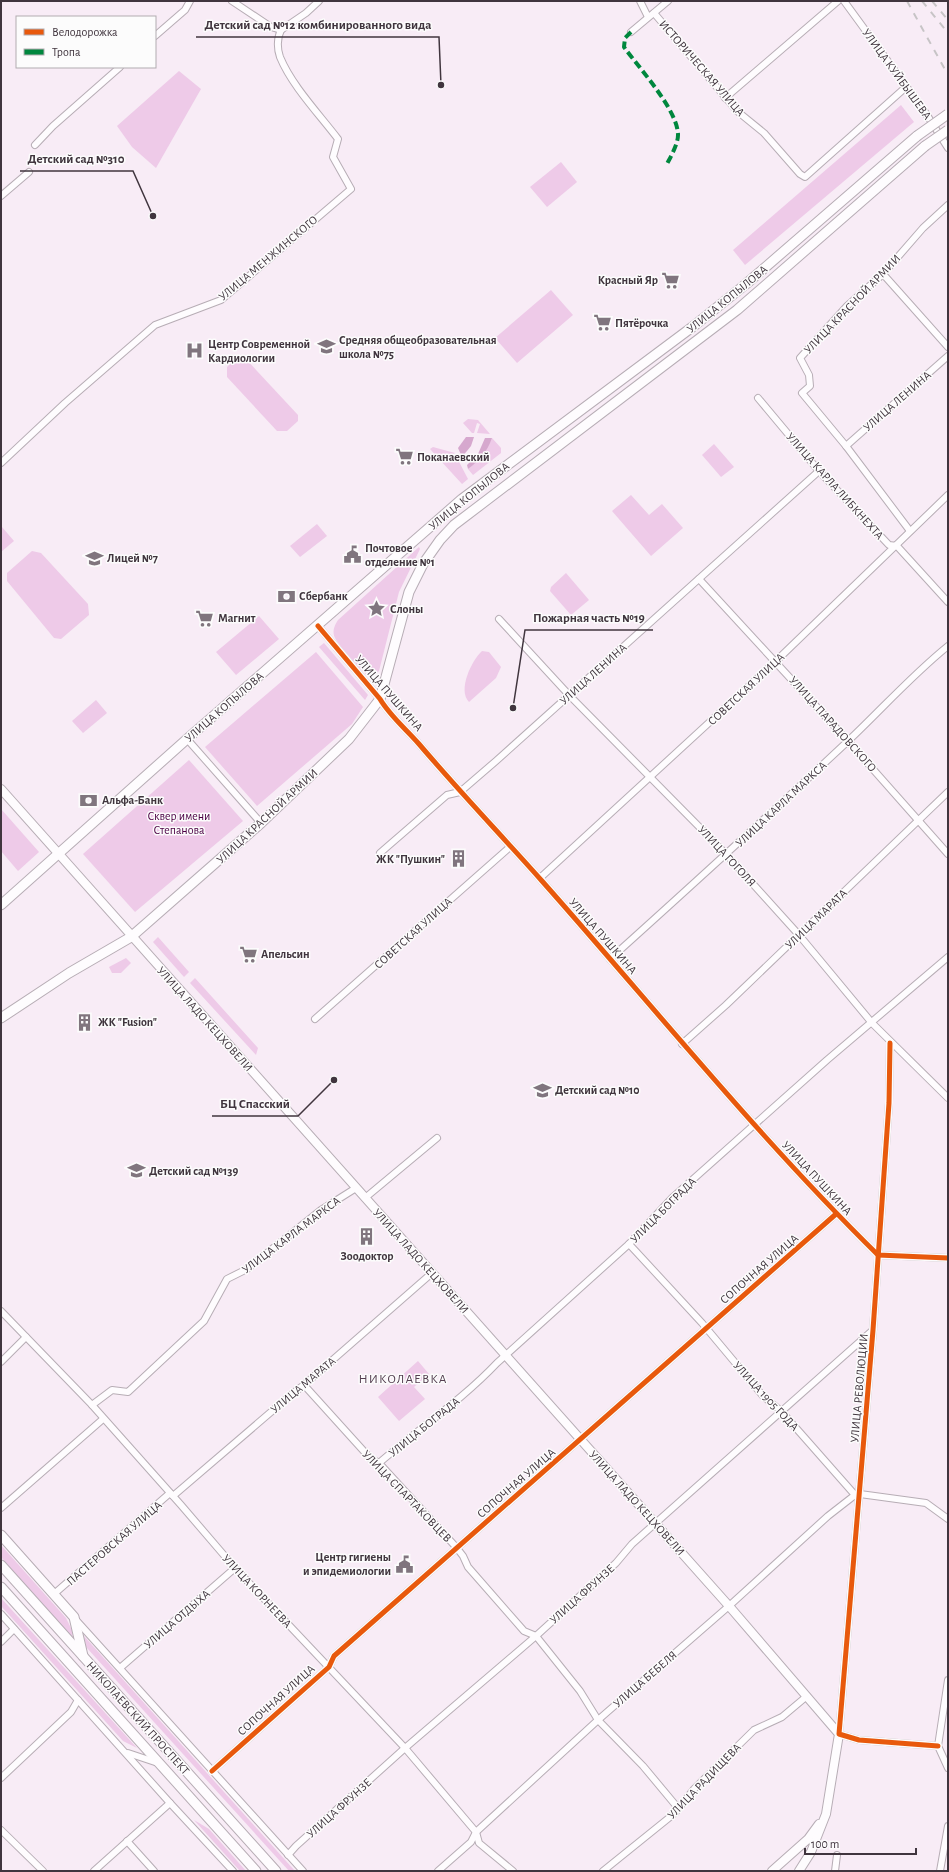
<svg xmlns="http://www.w3.org/2000/svg" width="949" height="1872" viewBox="0 0 949 1872" font-family="'Alegreya Sans',sans-serif">
	<style>
		.green { fill: #eecae8 }
		.water { fill: #d6a8ce }
		.lines { fill: none; stroke-linecap: round; stroke-linejoin: round }
		.minor-casing { stroke: #b7adb5; stroke-width: 8 }
		.secondary-casing { stroke: #b7adb5; stroke-width: 10 }
		.primary-casing { stroke: #b7adb5; stroke-width: 11 }
		.minor { stroke: #fefcfe; stroke-width: 6 }
		.secondary { stroke: #fefcfe; stroke-width: 8 }
		.primary { stroke: #fefcfe; stroke-width: 9 }
		.rail { stroke: #c7c4c6; stroke-width: 2; stroke-dasharray: 7 7; stroke-linecap: butt }
		.primary-bridge-casing { stroke: #b7adb5; stroke-width: 11; stroke-linecap: butt }
		.primary-bridge { stroke: #fefcfe; stroke-width: 9 }
		.quiet { stroke: #00873e; stroke-width: 4; stroke-dasharray: 8 4; stroke-linecap: butt }
		.cycleway-casing { stroke: #fcfcfc; stroke-width: 8 }
		.cycleway { stroke: #e8590c; stroke-width: 5 }
		.labels { text-anchor: middle; stroke-width: 3; stroke-linejoin: round; paint-order: stroke }
		.street-label { font-size: 12px; fill: #40353e; stroke: #fcfcfc }
		.poi-label { font-size: 12px; font-weight: bold; fill: #40353e; stroke: #fcfcfc; text-anchor: start }
		.park-label { font-size: 12px; fill: #4b0044; stroke: #fcfcfc }
		.neighbourhood-label { font-size: 13px; letter-spacing: 1px; fill: #553f51; stroke: #fcfcfc }
		.leader { fill: none; stroke: #40353e; stroke-width: 1.5 }
		.callout-dot { fill: #40353e; stroke: #fcfcfc; stroke-width: 1.5 }
		.callout-label { font-size: 13px; text-anchor: middle; font-weight: bold; fill: #40353e; stroke: #fcfcfc; stroke-width: 3; stroke-linejoin: round; paint-order: stroke }
	</style>
	<rect width="100%" height="100%" fill="#f8ecf6"/>
	<g class="green">
		<path d="M179,71L201,89L156,168L132,147L117,126Z"/>
		<path d="M901,105L914,122L745,265L733,250Z"/>
		<path d="M561,162L577,182L547,207L530,187Z"/>
		<path d="M551,290L573,315L517,363L495,338Z"/>
		<path d="M245,358L298,415V421L287,431H277L227,377V367L235,359Z"/>
		<path d="M468,419L478,420L490,434L477,433L480,424L477,423L474,433H472L463,423Z"/>
		<path d="M492,438L501,448V453L473,475L468,469L482,457Z"/>
		<path d="M714,444L734,467L721,477L702,455Z"/>
		<path d="M433,447L455,453L447,457L449,460L456,456L468,479L462,484L430,449Z"/>
		<path d="M631,495L649,515L662,504L683,528L651,556L612,511Z"/>
		<path d="M317,524L327,536L300,557L290,546Z"/>
		<path d="M2,527L14,541L1,552V528Z"/>
		<path d="M419,547L420,549L399,592L379,671L375,675L369,677C363,672 338,645 335,638C332,632 334,626 338,620Z"/>
		<path d="M32,551L41,553L88,604L89,615L61,639L54,638L7,581V573Z"/>
		<path d="M566,573L589,600L571,615L550,591L551,587Z"/>
		<path d="M259,616L279,639L236,675L216,652Z"/>
		<path d="M324,643L368,695L365,700L319,647Z"/>
		<path d="M482,651L489,652L501,667L496,678L469,702C457,690 472,660 482,651Z"/>
		<path d="M316,652L363,707L352,724L257,806L205,747Z"/>
		<path d="M96,700L107,713L83,733L72,721Z"/>
		<path d="M189,760L243,821L135,912L83,854Z"/>
		<path d="M1,809L39,852L18,871L1,851Z"/>
		<path d="M158,937L189,972L184,977L153,942Z"/>
		<path d="M126,958L131,963L121,973H112L109,967Z"/>
		<path d="M195,978L258,1048L256,1055L190,983Z"/>
		<path d="M418,1361L429,1374L414,1387L425,1399L399,1421L378,1397Z"/>
		<path d="M1,1545L66,1618L72,1630L73,1640L1,1557Z"/>
		<path d="M1,1598L137,1748L123,1741L1,1606Z"/>
		<path d="M84,1636L295,1871H289L86,1647Z"/>
		<path d="M194,1820L209,1829L246,1871H240Z"/>
	</g>
	<g class="water">
		<path d="M466,437H474L471,446L462,457L458,448Z"/>
		<path d="M485,438H492C487,452 480,460 468,469L467,465L478,454Z"/>
	</g>
	<g class="lines">
		<defs>
			<g id="minor">
				<path d="M232,1L271,27L281,30"/>
				<path d="M640,1L648,17"/>
				<path d="M844,1L925,112L948,148"/>
				<path d="M654,13L737,111L764,133L800,174L805,177L906,87"/>
				<path d="M281,30L306,13L319,1"/>
				<path d="M631,32L668,1"/>
				<path d="M155,36L185,10L190,1"/>
				<path d="M725,98L838,1"/>
				<path d="M35,145L53,126L120,67"/>
				<path d="M1,196L29,172"/>
				<path d="M883,274L948,347"/>
				<path d="M758,398L819,471L889,545L897,546L948,602"/>
				<path d="M846,446L948,356"/>
				<path d="M1,463L65,403L155,325L221,300L351,189L333,157L338,139C319,114 292,86 280,57C277,49 277,38 281,30"/>
				<path d="M910,531L846,446L802,393L810,386L809,375L800,358L847,306L883,274L923,228L948,205"/>
				<path d="M699,579L848,741L948,854"/>
				<path d="M499,619L569,695L726,854L799,935L872,1023L948,1098"/>
				<path d="M318,626L380,699C390,716 406,729 419,744C459,791 501,835 542,881C653,1006 758,1137 878,1255L948,1258"/>
				<path d="M187,739L261,823"/>
				<path d="M380,853L447,795L460,792L496,761L819,471"/>
				<path d="M540,878L775,662L948,495"/>
				<path d="M610,959C690,887 769,815 847,742C881,710 912,675 948,646"/>
				<path d="M315,1019L510,847"/>
				<path d="M890,1043L889,1103L873,1330L839,1734L859,1740L938,1746"/>
				<path d="M682,1044L726,1005L948,792"/>
				<path d="M365,1198L437,1138"/>
				<path d="M629,1244L702,1323L763,1396L781,1411L855,1495"/>
				<path d="M1,1311L92,1405L181,1505L235,1568L405,1748L476,1832L479,1843L513,1871"/>
				<path d="M1,1362L26,1337"/>
				<path d="M304,1385L370,1458L379,1463L456,1547L463,1556L468,1567L524,1631L536,1636L580,1691L598,1720L643,1766L678,1808"/>
				<path d="M92,1405L112,1390L128,1392L204,1321L227,1279L247,1269L321,1210L356,1188"/>
				<path d="M379,1463C418,1429 461,1401 497,1363L629,1244L672,1198L827,1060L948,957"/>
				<path d="M1,1508L103,1419"/>
				<path d="M54,1594L170,1493L173,1496L292,1394L304,1385L432,1273"/>
				<path d="M1,1614L170,1803L233,1871"/>
				<path d="M76,1620L303,1871"/>
				<path d="M1,1642L14,1629"/>
				<path d="M120,1668L235,1568"/>
				<path d="M948,1680L938,1746L948,1768"/>
				<path d="M128,1753L158,1763"/>
				<path d="M212,1771L329,1667L334,1656L836,1214"/>
				<path d="M1,1778L71,1712L78,1700"/>
				<path d="M1,1830L43,1871"/>
				<path d="M127,1841L154,1871"/>
				<path d="M288,1855L296,1846L405,1748L536,1636L616,1563L632,1544L873,1330"/>
				<path d="M94,1871L170,1803"/>
				<path d="M438,1871L471,1842L476,1832L598,1720L729,1606L828,1516L855,1495L860,1494L926,1503L948,1519"/>
				<path d="M603,1871L675,1813L694,1789L754,1730L782,1717L807,1696"/>
				<path d="M835,1871L837,1855"/>
				<path d="M940,1871L948,1826"/>
			</g>
			<g id="secondary">
				<path d="M1,789L729,1606L839,1734L826,1814L811,1852L799,1871"/>
				<path d="M772,1871L808,1839L819,1824"/>
			</g>
			<g id="primary">
				<path d="M1,905L187,739L462,499L695,325L746,284L917,136"/>
				<path d="M1,1018L69,973L131,937L261,823L349,739L380,699L409,592L423,564L440,540L454,525L737,310L925,146"/>
				<path d="M1,1535L74,1617L83,1656"/>
				<path d="M1,1565L276,1871"/>
				<path d="M1,1587L256,1871"/>
			</g>
		</defs>
		<use href="#minor" class="minor-casing"/>
		<use href="#secondary" class="secondary-casing"/>
		<use href="#primary" class="primary-casing"/>
		<use href="#minor" class="minor"/>
		<use href="#secondary" class="secondary"/>
		<use href="#primary" class="primary"/>
		<g class="rail">
			<path d="M907,1L948,75"/>
			<path d="M922,1L948,33"/>
			<path d="M932,1L948,20"/>
		</g>
		<defs>
			<g id="primary-bridge">
				<path d="M917,136L948,114"/>
				<path d="M925,146L948,130"/>
			</g>
		</defs>
		<use href="#primary-bridge" class="primary-bridge-casing"/>
		<use href="#primary-bridge" class="primary-bridge"/>
		<path class="quiet" d="M631,32L625,38L624,47C639,68 678,110 678,135C678,144 671,156 667,164"/>
		<defs>
			<g id="cycleway">
				<path d="M318,626L380,699C390,716 406,729 419,744C459,791 501,835 542,881C653,1006 758,1137 878,1255L948,1258"/>
				<path d="M890,1043L889,1103L873,1330L839,1734L859,1740L938,1746"/>
				<path d="M212,1771L329,1667L334,1656L836,1214"/>
			</g>
		</defs>
		<use href="#cycleway" class="cycleway-casing"/>
		<use href="#cycleway" class="cycleway"/>
	</g>
	<defs>
		<symbol id="supermarket-bare" viewBox="-9 -9 18 18"><path d="M-6-5.5h2.5l.6 2H6L4.5 2H-2.5L-4.4-4H-6ZM-1.5 3.2a1.3 1.3 0 1 0 .1 0ZM3 3.2a1.3 1.3 0 1 0 .1 0Z" fill="#80757e" stroke="#fcfcfc" stroke-width="2.5" paint-order="stroke"/></symbol>
		<symbol id="school-bare" viewBox="-9 -9 18 18"><path d="M0-5L7-2L0 1L-7-2ZM-4 1L0 2.5L4 1V4Q0 6-4 4Z" fill="#80757e" stroke="#fcfcfc" stroke-width="2.5" paint-order="stroke"/></symbol>
		<symbol id="hospital-bare" viewBox="-9 -9 18 18"><path d="M-5-5h3v3.5h4V-5h3V5h-3V1.5h-4V5h-3Z" fill="#80757e" stroke="#fcfcfc" stroke-width="2.5" paint-order="stroke"/></symbol>
		<symbol id="civic-bare" viewBox="-9 -9 18 18"><path d="M-.6-6.5H3V-4.5H.6V-3L4-1V1h2V6H-6V1h2V-1L-.6-3ZM-1.2 2.5V6h2.4V2.5Z" fill="#80757e" stroke="#fcfcfc" stroke-width="2.5" paint-order="stroke"/></symbol>
		<symbol id="bank-bare" viewBox="-9 -9 18 18"><path d="M-6-4H6V4H-6ZM0-2.3a2.3 2.3 0 1 0 0 4.6a2.3 2.3 0 1 0 0-4.6Z" fill="#80757e" stroke="#fcfcfc" stroke-width="2.5" paint-order="stroke"/></symbol>
		<symbol id="sight-bare" viewBox="-9 -9 18 18"><path d="M0-6L1.8-2.2L6-1.7L2.9 1.2L3.7 5.4L0 3.3L-3.7 5.4L-2.9 1.2L-6-1.7L-1.8-2.2Z" fill="#80757e" stroke="#fcfcfc" stroke-width="2.5" paint-order="stroke"/></symbol>
		<symbol id="building-bare" viewBox="-9 -9 18 18"><path d="M-4-6H4V6H1V3H-1V6H-4ZM-2.5-4.3h1.7v1.8h-1.7ZM.8-4.3h1.7v1.8H.8ZM-2.5-1h1.7V.8h-1.7ZM.8-1h1.7V.8H.8Z" fill="#80757e" stroke="#fcfcfc" stroke-width="2.5" paint-order="stroke"/></symbol>
	</defs>
	<g fill-rule="evenodd">
		<use href="#supermarket-bare" x="658" y="268" width="25" height="25"/>
		<use href="#supermarket-bare" x="590" y="310" width="25" height="25"/>
		<use href="#school-bare" x="314" y="334" width="25" height="25"/>
		<use href="#hospital-bare" x="182" y="338" width="25" height="25"/>
		<use href="#supermarket-bare" x="392" y="444" width="25" height="25"/>
		<use href="#civic-bare" x="340" y="542" width="25" height="25"/>
		<use href="#school-bare" x="82" y="546" width="25" height="25"/>
		<use href="#bank-bare" x="274" y="584" width="25" height="25"/>
		<use href="#sight-bare" x="364" y="596" width="25" height="25"/>
		<use href="#supermarket-bare" x="192" y="606" width="25" height="25"/>
		<use href="#bank-bare" x="76" y="788" width="25" height="25"/>
		<use href="#building-bare" x="446" y="846" width="25" height="25"/>
		<use href="#supermarket-bare" x="236" y="942" width="25" height="25"/>
		<use href="#building-bare" x="72" y="1010" width="25" height="25"/>
		<use href="#school-bare" x="530" y="1078" width="25" height="25"/>
		<use href="#school-bare" x="124" y="1158" width="25" height="25"/>
		<use href="#building-bare" x="354" y="1224" width="25" height="25"/>
		<use href="#civic-bare" x="392" y="1552" width="25" height="25"/>
	</g>
	<g class="labels">
		<g class="street-label">
			<text transform="translate(702 68) rotate(49)" y="4">ИСТОРИЧЕСКАЯ УЛИЦА</text>
			<text transform="translate(897 74) rotate(54)" y="4">УЛИЦА КУЙБЫШЕВА</text>
			<text transform="translate(268 258) rotate(-40)" y="4">УЛИЦА МЕНЖИНСКОГО</text>
			<text transform="translate(727 299) rotate(-39)" y="4">УЛИЦА КОПЫЛОВА</text>
			<text transform="translate(852 304) rotate(-46)" y="4">УЛИЦА КРАСНОЙ АРМИИ</text>
			<text transform="translate(897 401) rotate(-41)" y="4">УЛИЦА ЛЕНИНА</text>
			<text transform="translate(835 486) rotate(48)" y="4">УЛИЦА КАРЛА ЛИБКНЕХТА</text>
			<text transform="translate(469 496) rotate(-39)" y="4">УЛИЦА КОПЫЛОВА</text>
			<text transform="translate(593 674) rotate(-42)" y="4">УЛИЦА ЛЕНИНА</text>
			<text transform="translate(746 689) rotate(-43)" y="4">СОВЕТСКАЯ УЛИЦА</text>
			<text transform="translate(389 693) rotate(49)" y="4">УЛИЦА ПУШКИНА</text>
			<text transform="translate(224 707) rotate(-41)" y="4">УЛИЦА КОПЫЛОВА</text>
			<text transform="translate(833 724) rotate(48)" y="4">УЛИЦА ПАРАДОВСКОГО</text>
			<text transform="translate(781 804) rotate(-43)" y="4">УЛИЦА КАРЛА МАРКСА</text>
			<text transform="translate(267 816) rotate(-43)" y="4">УЛИЦА КРАСНОЙ АРМИИ</text>
			<text transform="translate(727 856) rotate(47)" y="4">УЛИЦА ГОГОЛЯ</text>
			<text transform="translate(816 919) rotate(-44)" y="4">УЛИЦА МАРАТА</text>
			<text transform="translate(413 933) rotate(-42)" y="4">СОВЕТСКАЯ УЛИЦА</text>
			<text transform="translate(603 936) rotate(49)" y="4">УЛИЦА ПУШКИНА</text>
			<text transform="translate(205 1019) rotate(48)" y="4">УЛИЦА ЛАДО КЕЦХОВЕЛИ</text>
			<text transform="translate(817 1178) rotate(47)" y="4">УЛИЦА ПУШКИНА</text>
			<text transform="translate(663 1210) rotate(-45)" y="4">УЛИЦА БОГРАДА</text>
			<text transform="translate(291 1235) rotate(-37)" y="4">УЛИЦА КАРЛА МАРКСА</text>
			<text transform="translate(421 1261) rotate(48)" y="4">УЛИЦА ЛАДО КЕЦХОВЕЛИ</text>
			<text transform="translate(759 1269) rotate(-41)" y="4">СОПОЧНАЯ УЛИЦА</text>
			<text transform="translate(303 1385) rotate(-40)" y="4">УЛИЦА МАРАТА</text>
			<text transform="translate(859 1388) rotate(-85)" y="4">УЛИЦА РЕВОЛЮЦИИ</text>
			<text transform="translate(766 1396) rotate(47)" y="4">УЛИЦА 1905 ГОДА</text>
			<text transform="translate(424 1427) rotate(-39)" y="4">УЛИЦА БОГРАДА</text>
			<text transform="translate(516 1483) rotate(-41)" y="4">СОПОЧНАЯ УЛИЦА</text>
			<text transform="translate(407 1496) rotate(46)" y="4">УЛИЦА СПАРТАКОВЦЕВ</text>
			<text transform="translate(637 1503) rotate(48)" y="4">УЛИЦА ЛАДО КЕЦХОВЕЛИ</text>
			<text transform="translate(114 1543) rotate(-41)" y="4">ПАСТЕРОВСКАЯ УЛИЦА</text>
			<text transform="translate(257 1591) rotate(47)" y="4">УЛИЦА КОРНЕЕВА</text>
			<text transform="translate(582 1594) rotate(-42)" y="4">УЛИЦА ФРУНЗЕ</text>
			<text transform="translate(177 1619) rotate(-41)" y="4">УЛИЦА ОТДЫХА</text>
			<text transform="translate(645 1679) rotate(-41)" y="4">УЛИЦА БЕБЕЛЯ</text>
			<text transform="translate(276 1700) rotate(-42)" y="4">СОПОЧНАЯ УЛИЦА</text>
			<text transform="translate(138 1718) rotate(48)" y="4">НИКОЛАЕВСКИЙ ПРОСПЕКТ</text>
			<text transform="translate(704 1781) rotate(-46)" y="4">УЛИЦА РАДИЩЕВА</text>
			<text transform="translate(339 1808) rotate(-42)" y="4">УЛИЦА ФРУНЗЕ</text>
		</g>
		<g class="poi-label">
			<text x="658" y="284" text-anchor="end">Красный Яр</text>
			<text x="615" y="327">Пятёрочка</text>
			<text x="339" y="344">Средняя общеобразовательная<tspan x="339" dy="14">школа №75</tspan></text>
			<text x="208" y="348">Центр Современной<tspan x="208" dy="14">Кардиологии</tspan></text>
			<text x="417" y="461">Поканаевский</text>
			<text x="365" y="552">Почтовое<tspan x="365" dy="14">отделение №1</tspan></text>
			<text x="107" y="562">Лицей №7</text>
			<text x="299" y="600">Сбербанк</text>
			<text x="390" y="613">Слоны</text>
			<text x="218" y="622">Магнит</text>
			<text x="102" y="804">Альфа-Банк</text>
			<text x="445" y="863" text-anchor="end">ЖК "Пушкин"</text>
			<text x="261" y="958">Апельсин</text>
			<text x="98" y="1026">ЖК "Fusion"</text>
			<text x="555" y="1094">Детский сад №10</text>
			<text x="149" y="1175">Детский сад №139</text>
			<text x="367" y="1260" text-anchor="middle">Зоодоктор</text>
			<text x="391" y="1561" text-anchor="end">Центр гигиены<tspan x="391" dy="14">и эпидемиологии</tspan></text>
		</g>
		<g class="park-label">
			<text x="179" y="820">Сквер имени<tspan x="179" dy="14">Степанова</tspan></text>
		</g>
		<g class="neighbourhood-label">
			<text x="403" y="1383">НИКОЛАЕВКА</text>
		</g>
	</g>
	<path class="leader" d="M441 85L439 37H196M153 216L133 171H20M513 708L525 630H653M334 1080L298 1116H212"/>
	<g class="callout-dot">
		<circle cx="441" cy="85" r="4"/>
		<circle cx="153" cy="216" r="4"/>
		<circle cx="513" cy="708" r="4"/>
		<circle cx="334" cy="1080" r="4"/>
	</g>
	<g class="callout-label">
		<text x="318" y="29">Детский сад №12 комбинированного вида</text>
		<text x="76" y="163">Детский сад №310</text>
		<text x="589" y="622">Пожарная часть №19</text>
		<text x="255" y="1108">БЦ Спасский</text>
	</g>
	<rect width="949" height="1872" fill="none" stroke="#40353e" stroke-width="4"/>
	<rect x="16" y="16" width="140" height="52" fill="#fcfcfc" stroke="#b1acb0"/>
	<rect x="24" y="29" width="20" height="6" fill="#e8590c" stroke="#b1acb0"/>
	<text x="52" y="36" font-size="12" fill="#40353e">Велодорожка</text>
	<rect x="24" y="49" width="20" height="6" fill="#00873e" stroke="#b1acb0"/>
	<text x="52" y="56" font-size="12" fill="#40353e">Тропа</text>
	<path d="M805 1848v6h111v-6" fill="none" stroke="#40353e" stroke-width="2"/>
	<text x="811" y="1848" font-size="12" fill="#40353e" stroke="#fcfcfc" stroke-width="3" paint-order="stroke">100 m</text>
</svg>
